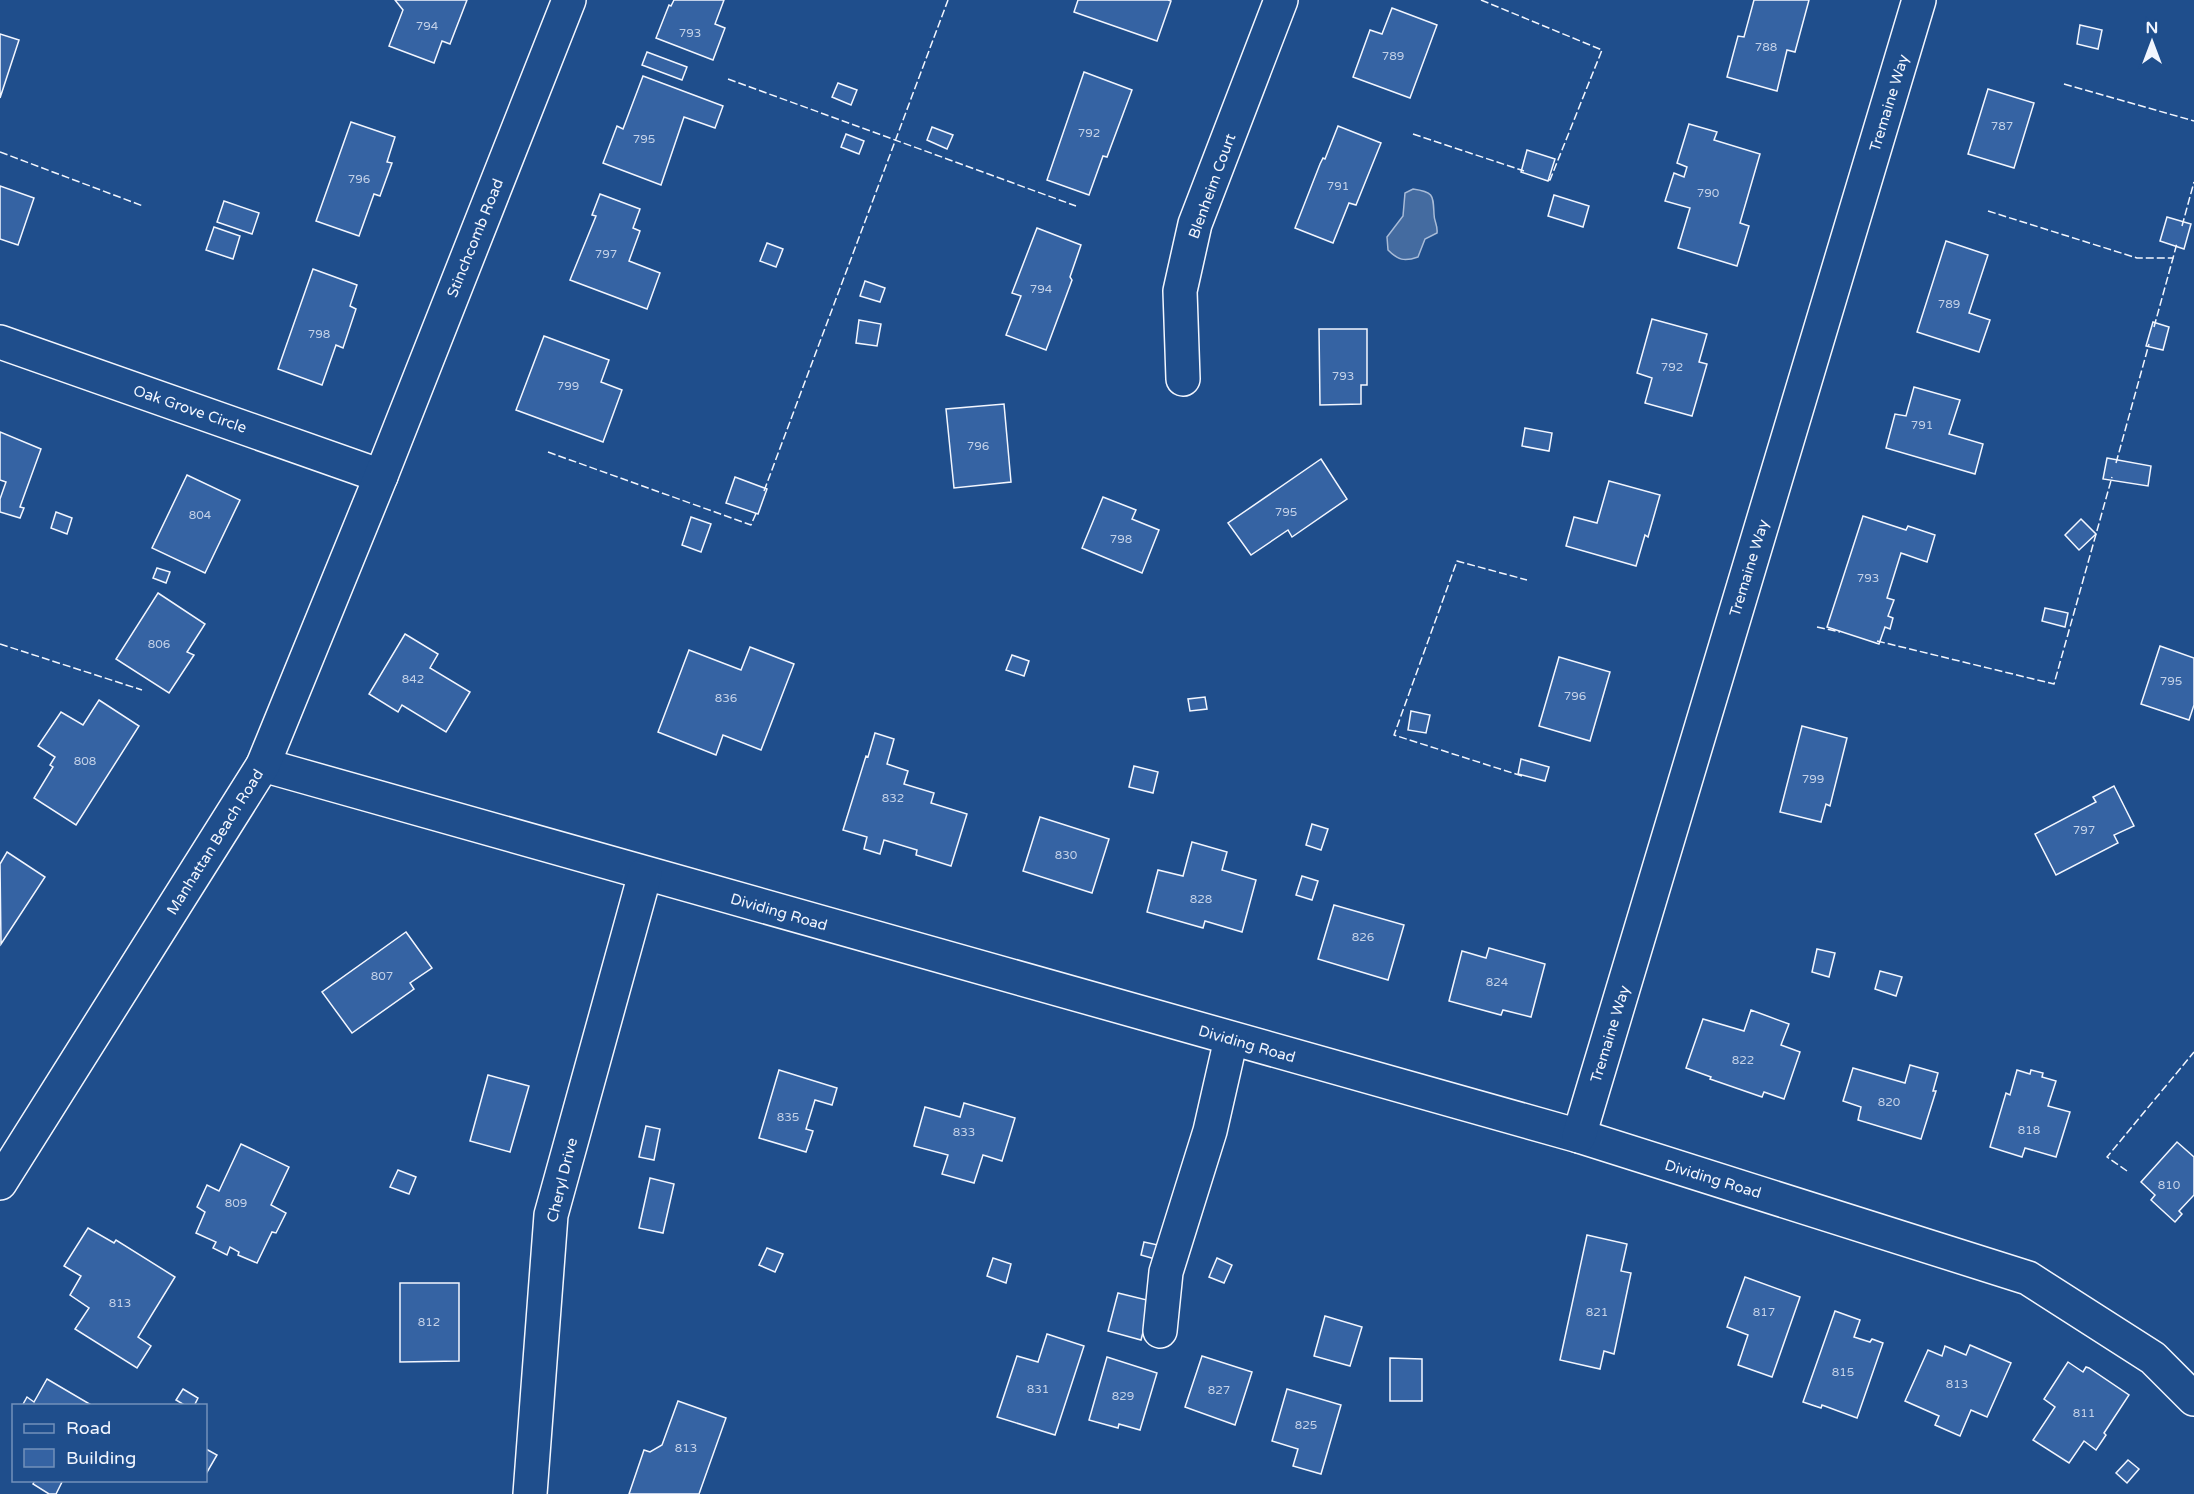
<svg xmlns="http://www.w3.org/2000/svg" width="2194" height="1494" viewBox="0 0 2194 1494" font-family="'Varela Round',sans-serif">
	<style>
		.water { fill: #446ba0; stroke: #a8bbd7; stroke-width: 1.5 }
		.building { fill: #3563a3; stroke: #f2f6ff; stroke-width: 1.5 }
		.lines { fill: none; stroke-linecap: round; stroke-linejoin: round }
		.minor-casing { stroke: #f2f6ff; stroke-width: 36 }
		.minor { stroke: #1f4e8c; stroke-width: 33 }
		.fence { stroke: #f2f6ff; stroke-width: 1.5; stroke-dasharray: 8 3; stroke-linecap: butt }
		.labels { text-anchor: middle; stroke-width: 4.5; stroke-linejoin: round; paint-order: stroke }
		.number-label { font-size: 12px; fill: #c3d1e8 }
		.street-label { font-size: 15px; fill: #f2f6ff; stroke: #1f4e8c }
	</style>
	<rect width="100%" height="100%" fill="#1f4e8c"/>
	<path class="water" d="M1413,189C1434,192 1433,195 1434,214C1434,222 1438,225 1437,233L1425,239L1418,257C1404,262 1398,260 1388,250L1387,237L1403,216L1405,193Z"/>
	<g class="building">
		<path d="M395,0H467L450,44L442,41L434,63L389,46L403,10Z"/>
		<path d="M674,0H724L715,24L725,28L713,60L656,38L669,5L671,6Z"/>
		<path d="M1078,0H1168L1171,1L1157,41L1074,12Z"/>
		<path d="M1754,0H1809L1795,52L1787,50L1777,91L1727,77L1738,36L1744,37Z"/>
		<path d="M1392,8L1437,25L1410,98L1353,77L1370,30L1382,34Z"/>
		<path d="M2080,25L2102,30L2098,49L2077,44Z"/>
		<path d="M0,34L19,40L0,98Z"/>
		<path d="M647,52L687,67L682,80L642,65Z"/>
		<path d="M1084,72L1132,90L1107,157L1103,156L1089,195L1047,180Z"/>
		<path d="M643,76L723,106L715,128L684,117L661,185L603,163L617,126L623,129Z"/>
		<path d="M838,83L857,90L851,105L832,97Z"/>
		<path d="M1988,89L2034,103L2014,168L1968,154Z"/>
		<path d="M351,122L395,137L387,162L392,163L380,196L374,194L359,236L316,221Z"/>
		<path d="M1689,124L1717,132L1714,140L1760,154L1740,223L1749,226L1737,266L1678,248L1690,208L1665,201L1674,173L1684,177L1687,167L1677,163Z"/>
		<path d="M1338,126L1381,143L1356,205L1349,203L1333,243L1295,228L1320,164L1323,158L1325,159Z"/>
		<path d="M932,127L953,135L947,149L927,140Z"/>
		<path d="M846,134L864,141L859,154L841,147Z"/>
		<path d="M1527,150L1555,159L1548,181L1521,172Z"/>
		<path d="M0,186L34,198L18,245L0,239Z"/>
		<path d="M600,194L640,209L633,228L640,231L629,261L660,273L647,309L570,280L596,216L592,215Z"/>
		<path d="M1554,195L1589,206L1583,227L1548,216Z"/>
		<path d="M224,201L259,213L252,234L217,222Z"/>
		<path d="M2167,217L2191,224L2184,249L2160,241Z"/>
		<path d="M214,227L240,236L233,259L206,250Z"/>
		<path d="M1037,228L1081,245L1070,277L1072,280L1046,350L1006,335L1021,296L1012,293Z"/>
		<path d="M1946,241L1988,255L1969,313L1990,320L1979,352L1917,332Z"/>
		<path d="M767,243L783,249L776,267L760,261Z"/>
		<path d="M313,269L357,285L350,306L356,309L343,348L336,345L322,385L278,369Z"/>
		<path d="M865,281L885,288L880,302L860,296Z"/>
		<path d="M1652,319L1707,334L1699,362L1707,364L1692,416L1645,403L1652,378L1637,373Z"/>
		<path d="M859,320L881,324L877,346L856,343Z"/>
		<path d="M2153,322L2169,327L2163,350L2146,346Z"/>
		<path d="M1319,329H1367V385H1361V404L1320,405Z"/>
		<path d="M544,336L609,360L601,382L622,390L603,442L516,410Z"/>
		<path d="M1914,387L1960,400L1949,434L1983,444L1975,474L1886,448L1895,414L1906,416Z"/>
		<path d="M1004,404L1011,482L954,488L946,409Z"/>
		<path d="M1525,428L1552,433L1549,451L1522,446Z"/>
		<path d="M0,432L41,449L20,507L24,508L20,518L0,512V499L6,482L0,480Z"/>
		<path d="M2107,458L2151,466L2148,486L2103,479Z"/>
		<path d="M1321,459L1347,499L1292,537L1288,530L1251,555L1228,523Z"/>
		<path d="M187,475L240,500L205,573L152,548Z"/>
		<path d="M735,477L767,489L758,514L726,503Z"/>
		<path d="M1609,481L1660,495L1648,537L1645,535L1636,566L1566,546L1574,517L1597,523Z"/>
		<path d="M1103,497L1136,510L1132,519L1159,530L1142,573L1082,548Z"/>
		<path d="M56,512L72,518L67,534L51,528Z"/>
		<path d="M1863,516L1906,530L1908,526L1935,535L1927,562L1901,553L1887,598L1894,600L1888,616L1893,618L1890,629L1885,627L1879,644L1827,627Z"/>
		<path d="M691,517L711,524L701,552L682,545Z"/>
		<path d="M2081,519L2096,534L2079,550L2065,535Z"/>
		<path d="M157,568L170,572L166,583L153,578Z"/>
		<path d="M158,593L205,624L187,652L194,655L169,693L116,659Z"/>
		<path d="M2045,608L2068,613L2065,627L2042,621Z"/>
		<path d="M405,634L438,654L430,668L470,692L446,732L402,705L398,712L369,694Z"/>
		<path d="M2160,646L2194,658V705L2189,720L2141,704Z"/>
		<path d="M750,647L794,664L761,750L723,735L716,755L658,732L689,650L741,670Z"/>
		<path d="M1012,655L1029,661L1024,676L1006,670Z"/>
		<path d="M1559,657L1610,672L1590,741L1539,726Z"/>
		<path d="M1205,697L1207,709L1190,711L1188,699Z"/>
		<path d="M99,700L139,726L76,825L34,798L53,767L50,765L55,757L38,746L61,712L83,725Z"/>
		<path d="M1411,711L1430,715L1426,733L1408,730Z"/>
		<path d="M1802,726L1847,738L1830,806L1826,804L1821,822L1780,812Z"/>
		<path d="M875,733L894,739L887,764L908,771L904,784L934,793L931,803L967,814L951,866L916,855L917,850L884,840L880,854L864,849L867,837L843,830L866,756L868,757Z"/>
		<path d="M1521,759L1549,767L1545,781L1518,774Z"/>
		<path d="M1134,766L1158,772L1153,793L1129,787Z"/>
		<path d="M2114,786L2134,826L2114,835L2118,843L2056,875L2035,834L2096,802L2093,797Z"/>
		<path d="M1040,817L1109,839L1092,893L1023,871Z"/>
		<path d="M1312,824L1328,829L1321,850L1306,845Z"/>
		<path d="M1192,842L1227,852L1222,870L1256,880L1242,932L1205,921L1203,928L1147,912L1158,870L1183,876Z"/>
		<path d="M7,852L45,877L1,944L0,864Z"/>
		<path d="M1302,876L1318,881L1312,900L1296,895Z"/>
		<path d="M1334,905L1404,925L1388,980L1318,959Z"/>
		<path d="M406,932L432,968L410,983L414,989L352,1033L322,992Z"/>
		<path d="M1489,948L1545,964L1531,1017L1503,1010L1501,1015L1449,1001L1462,951L1486,958Z"/>
		<path d="M1817,949L1835,953L1829,977L1812,972Z"/>
		<path d="M1880,971L1902,977L1896,996L1875,989Z"/>
		<path d="M1751,1010L1789,1024L1781,1045L1800,1052L1784,1099L1764,1092L1762,1097L1710,1079L1711,1077L1686,1068L1703,1019L1744,1031Z"/>
		<path d="M1910,1065L1938,1073L1933,1091H1936L1921,1139L1858,1120L1861,1107L1843,1101L1853,1068L1905,1083Z"/>
		<path d="M779,1070L837,1088L832,1105L815,1100L806,1129L813,1131L806,1152L759,1138Z"/>
		<path d="M2017,1070L2030,1074L2031,1070L2043,1073L2042,1077L2056,1081L2048,1106L2070,1112L2056,1157L2025,1148L2022,1157L1990,1147L2006,1093L2010,1095Z"/>
		<path d="M488,1075L529,1086L510,1152L470,1141Z"/>
		<path d="M964,1103L1015,1118L1002,1161L983,1155L974,1183L942,1174L948,1155L914,1146L925,1107L960,1117Z"/>
		<path d="M646,1126L660,1129L654,1160L639,1157Z"/>
		<path d="M2177,1142L2194,1157V1195L2179,1211L2182,1214L2175,1222L2151,1200L2155,1195L2141,1182Z"/>
		<path d="M241,1144L289,1167L271,1205L286,1213L276,1233L272,1232L257,1263L238,1255L239,1252L230,1247L227,1255L213,1248L216,1242L196,1233L205,1212L197,1207L207,1185L219,1191Z"/>
		<path d="M398,1170L416,1177L409,1194L390,1187Z"/>
		<path d="M650,1178L674,1184L663,1233L639,1228Z"/>
		<path d="M88,1228L114,1243L116,1240L175,1277L138,1337L151,1346L137,1368L75,1329L89,1308L70,1295L81,1276L64,1266Z"/>
		<path d="M1587,1235L1627,1244L1621,1271L1631,1273L1614,1354L1604,1351L1600,1369L1560,1360Z"/>
		<path d="M1144,1242L1158,1245L1155,1259L1141,1255Z"/>
		<path d="M767,1248L783,1254L775,1272L759,1265Z"/>
		<path d="M993,1258L1011,1264L1006,1283L987,1276Z"/>
		<path d="M1217,1258L1232,1265L1224,1283L1209,1277Z"/>
		<path d="M1745,1277L1800,1297L1772,1377L1738,1365L1748,1335L1727,1327Z"/>
		<path d="M400,1283H459V1361L400,1362Z"/>
		<path d="M1118,1293L1151,1301L1141,1340L1108,1331Z"/>
		<path d="M1835,1311L1860,1320L1854,1337L1870,1342L1872,1339L1883,1343L1857,1418L1822,1405L1821,1408L1803,1402Z"/>
		<path d="M1325,1316L1362,1327L1350,1366L1314,1356Z"/>
		<path d="M1047,1334L1084,1346L1055,1435L997,1417L1017,1356L1038,1362Z"/>
		<path d="M1970,1345L2011,1363L1987,1417L1971,1410L1960,1436L1935,1425L1939,1416L1905,1401L1928,1350L1942,1356L1945,1346L1966,1355Z"/>
		<path d="M1202,1356L1252,1372L1235,1425L1185,1407Z"/>
		<path d="M1107,1357L1157,1373L1140,1430L1119,1424L1118,1428L1089,1420Z"/>
		<path d="M1390,1358L1422,1359V1401H1390Z"/>
		<path d="M2068,1362L2083,1372L2086,1367L2089,1368L2129,1395L2104,1433L2106,1435L2096,1450L2084,1441L2069,1463L2033,1440L2055,1407L2044,1399Z"/>
		<path d="M47,1379L93,1406H22L27,1397L34,1402Z"/>
		<path d="M183,1389L198,1398L194,1406H186L176,1400Z"/>
		<path d="M1287,1389L1341,1405L1321,1474L1293,1466L1298,1449L1272,1441Z"/>
		<path d="M678,1401L726,1418L699,1494H629L644,1450L650,1452L662,1445Z"/>
		<path d="M206,1449L217,1455L206,1474Z"/>
		<path d="M2128,1460L2139,1469L2127,1483L2116,1473Z"/>
		<path d="M35,1480H63L56,1494H49L33,1484Z"/>
	</g>
	<g class="lines">
		<defs>
			<g id="minor">
				<path d="M0,342L381,476"/>
				<path d="M1183,379L1180,291L1195,224L1281,0"/>
				<path d="M263,765L1579,1136L2028,1278L2153,1358L2194,1399"/>
				<path d="M1579,1136L1919,0"/>
				<path d="M0,1183L263,765L381,476L569,0"/>
				<path d="M1160,1331L1166,1272L1210,1131L1231,1039"/>
				<path d="M530,1494L551,1215L645,874"/>
			</g>
		</defs>
		<use href="#minor" class="minor-casing"/>
		<use href="#minor" class="minor"/>
		<g class="fence">
			<path d="M1481,0L1602,50L1550,180L1547,179"/>
			<path d="M728,79L1076,206"/>
			<path d="M2064,84L2194,121"/>
			<path d="M1413,134L1524,171"/>
			<path d="M0,152L143,206"/>
			<path d="M1988,211L2137,258H2173L2177,243"/>
			<path d="M2182,226L2194,182"/>
			<path d="M2154,327L2173,258"/>
			<path d="M548,452L751,525L757,511"/>
			<path d="M2116,463L2149,344"/>
			<path d="M764,491L948,0"/>
			<path d="M1817,627L1840,632"/>
			<path d="M1877,641L2054,684L2112,477"/>
			<path d="M0,644L142,690"/>
			<path d="M1522,776L1394,735L1457,561L1527,580"/>
			<path d="M2127,1171L2107,1157L2194,1052"/>
		</g>
	</g>
	<g class="labels">
		<g class="number-label">
			<text x="427" y="30">794</text>
			<text x="690" y="37">793</text>
			<text x="1766" y="51">788</text>
			<text x="1393" y="60">789</text>
			<text x="2002" y="130">787</text>
			<text x="1089" y="137">792</text>
			<text x="644" y="143">795</text>
			<text x="359" y="183">796</text>
			<text x="1338" y="190">791</text>
			<text x="1708" y="197">790</text>
			<text x="606" y="258">797</text>
			<text x="1041" y="293">794</text>
			<text x="1949" y="308">789</text>
			<text x="319" y="338">798</text>
			<text x="1672" y="371">792</text>
			<text x="1343" y="380">793</text>
			<text x="568" y="390">799</text>
			<text x="1922" y="429">791</text>
			<text x="978" y="450">796</text>
			<text x="1286" y="516">795</text>
			<text x="200" y="519">804</text>
			<text x="1121" y="543">798</text>
			<text x="1868" y="582">793</text>
			<text x="159" y="648">806</text>
			<text x="413" y="683">842</text>
			<text x="2171" y="685">795</text>
			<text x="1575" y="700">796</text>
			<text x="726" y="702">836</text>
			<text x="85" y="765">808</text>
			<text x="1813" y="783">799</text>
			<text x="893" y="802">832</text>
			<text x="2084" y="834">797</text>
			<text x="1066" y="859">830</text>
			<text x="1201" y="903">828</text>
			<text x="1363" y="941">826</text>
			<text x="382" y="980">807</text>
			<text x="1497" y="986">824</text>
			<text x="1743" y="1064">822</text>
			<text x="1889" y="1106">820</text>
			<text x="788" y="1121">835</text>
			<text x="2029" y="1134">818</text>
			<text x="964" y="1136">833</text>
			<text x="2169" y="1189">810</text>
			<text x="236" y="1207">809</text>
			<text x="120" y="1307">813</text>
			<text x="1597" y="1316">821</text>
			<text x="1764" y="1316">817</text>
			<text x="429" y="1326">812</text>
			<text x="1843" y="1376">815</text>
			<text x="1957" y="1388">813</text>
			<text x="1038" y="1393">831</text>
			<text x="1219" y="1394">827</text>
			<text x="1123" y="1400">829</text>
			<text x="2084" y="1417">811</text>
			<text x="1306" y="1429">825</text>
			<text x="686" y="1452">813</text>
		</g>
		<g class="street-label">
			<text transform="translate(1889 103) rotate(-73)" y="5">Tremaine Way</text>
			<text transform="translate(1212 186) rotate(-70)" y="5">Blenheim Court</text>
			<text transform="translate(475 238) rotate(-68)" y="5">Stinchcomb Road</text>
			<text transform="translate(190 409) rotate(19)" y="5">Oak Grove Circle</text>
			<text transform="translate(1749 568) rotate(-73)" y="5">Tremaine Way</text>
			<text transform="translate(215 842) rotate(-58)" y="5">Manhattan Beach Road</text>
			<text transform="translate(779 912) rotate(16)" y="5">Dividing Road</text>
			<text transform="translate(1610 1034) rotate(-73)" y="5">Tremaine Way</text>
			<text transform="translate(1247 1044) rotate(16)" y="5">Dividing Road</text>
			<text transform="translate(1713 1179) rotate(17)" y="5">Dividing Road</text>
			<text transform="translate(562 1180) rotate(-76)" y="5">Cheryl Drive</text>
		</g>
	</g>
	<rect x="12" y="1404" width="195" height="78" fill="#1f4e8c" stroke="#7391ba" stroke-width="1.5"/>
	<rect x="24" y="1424" width="30" height="9" fill="#1f4e8c" stroke="#7391ba" stroke-width="1.5"/>
	<text x="66" y="1434" font-size="18" fill="#f2f6ff">Road</text>
	<rect x="24" y="1449" width="30" height="18" fill="#3563a3" stroke="#7391ba" stroke-width="1.5"/>
	<text x="66" y="1464" font-size="18" fill="#f2f6ff">Building</text>
	<g transform="translate(2152 42)" stroke="#1f4e8c" stroke-width="4.5" paint-order="stroke">
	<path d="M0-4.5L10 22L0 15L-10 22Z" fill="#f2f6ff"/>
	<text y="-9" font-size="16" font-weight="bold" text-anchor="middle" fill="#f2f6ff">N</text>
	</g>
</svg>
